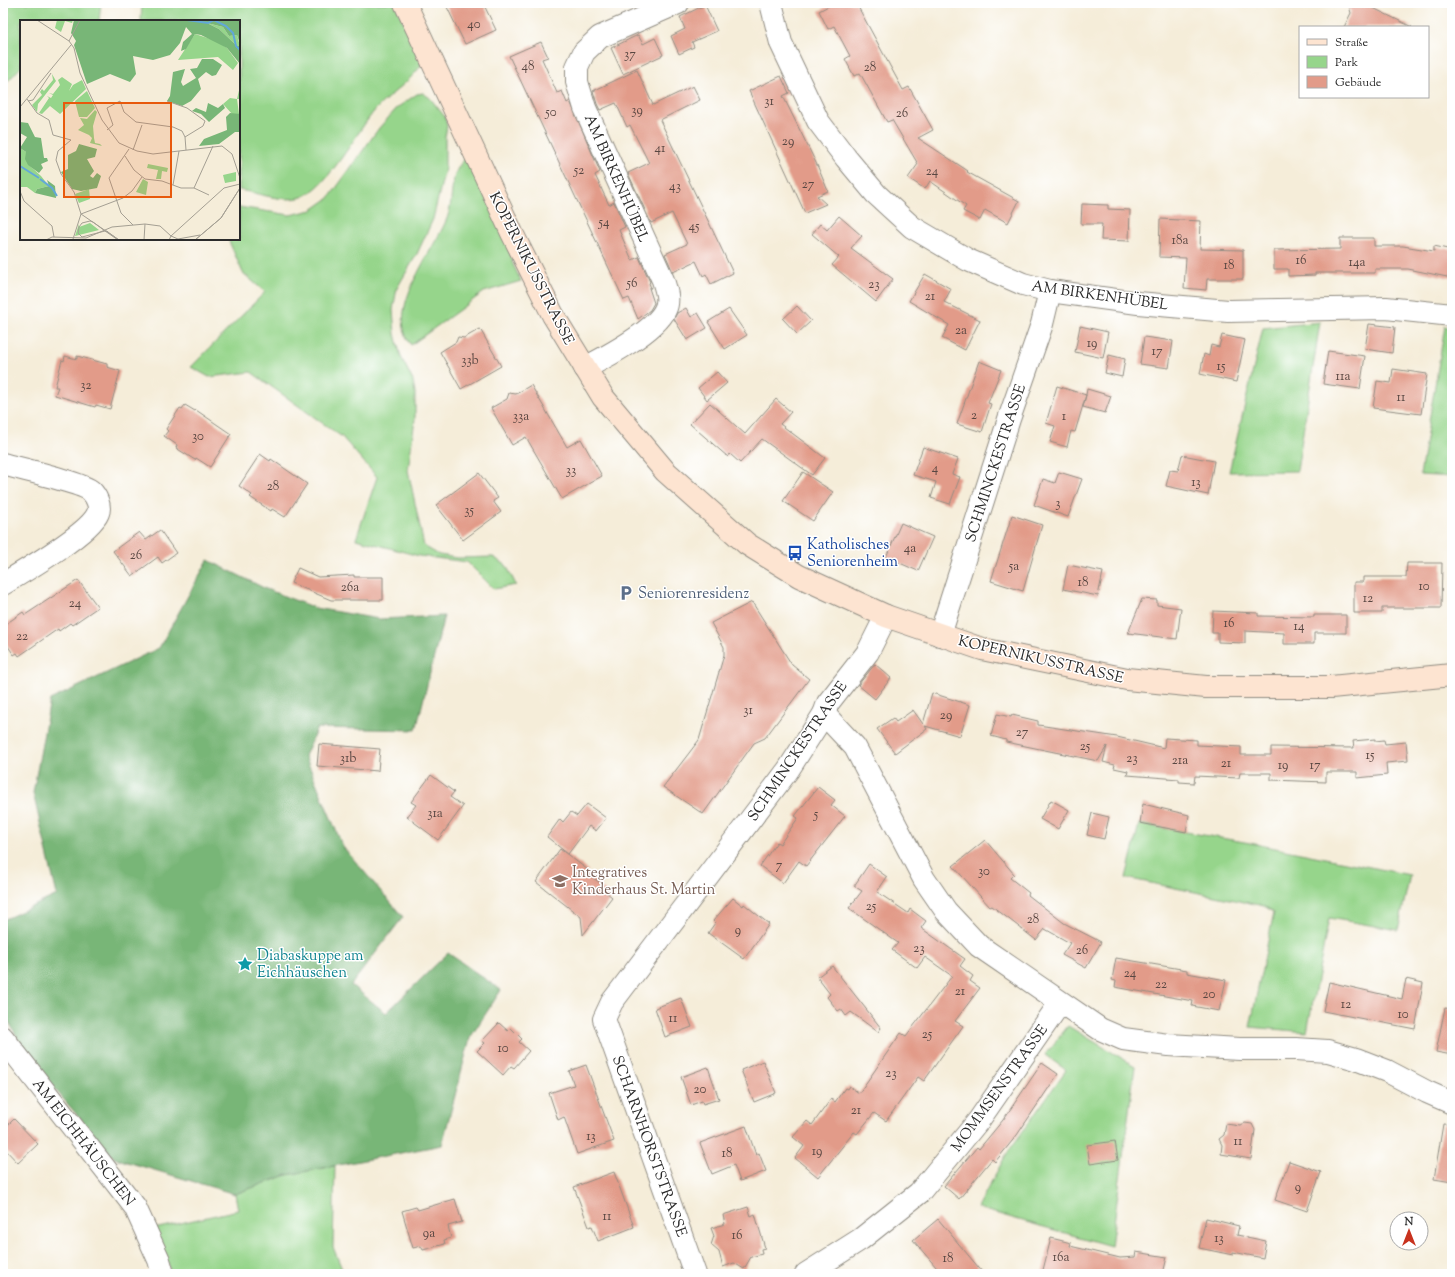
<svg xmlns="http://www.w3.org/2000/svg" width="1455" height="1277" viewBox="0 0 1455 1277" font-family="'Sorts Mill Goudy',serif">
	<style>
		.green { fill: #96d58b; stroke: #60805b }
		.forest { fill: #78b677; stroke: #527051 }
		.building { fill: #e29b89 }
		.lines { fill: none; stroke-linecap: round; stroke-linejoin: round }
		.street-casing { stroke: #908c82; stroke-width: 24 }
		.secondary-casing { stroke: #908c82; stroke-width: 24 }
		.street { stroke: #fff; stroke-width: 22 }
		.secondary { stroke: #fde4d1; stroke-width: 22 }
		.labels { text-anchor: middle; stroke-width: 3; stroke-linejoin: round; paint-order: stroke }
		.number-label { font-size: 13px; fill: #594742 }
		.street-label { font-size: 15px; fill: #2b2b2b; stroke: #fff }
		.transit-label { font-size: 15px; fill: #164399; stroke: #fff; text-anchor: start }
		.service-label { font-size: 15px; fill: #4e5e75; stroke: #fff; text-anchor: start }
		.education-label { font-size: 15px; fill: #785e54; stroke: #fff; text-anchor: start }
		.culture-label { font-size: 15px; fill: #0d838f; stroke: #fff; text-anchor: start }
		.inset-river { fill: none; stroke: #62a8d8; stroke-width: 2 }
		.inset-road { fill: none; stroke: #a49f93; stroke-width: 1 }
		.view { fill: #e8590c; fill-opacity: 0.15; stroke: #e8590c; stroke-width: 2 }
		.inset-edge { fill: none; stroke: #2b2b2b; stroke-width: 2 }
	</style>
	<rect width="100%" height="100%" fill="#fff"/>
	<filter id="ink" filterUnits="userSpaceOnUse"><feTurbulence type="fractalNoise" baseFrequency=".025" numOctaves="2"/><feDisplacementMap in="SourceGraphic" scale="8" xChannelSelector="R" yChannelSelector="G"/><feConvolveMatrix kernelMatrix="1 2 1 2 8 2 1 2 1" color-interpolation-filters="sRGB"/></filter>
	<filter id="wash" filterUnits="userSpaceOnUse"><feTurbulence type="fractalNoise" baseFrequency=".012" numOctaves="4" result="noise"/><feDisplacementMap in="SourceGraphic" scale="16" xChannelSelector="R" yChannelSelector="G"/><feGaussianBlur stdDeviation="0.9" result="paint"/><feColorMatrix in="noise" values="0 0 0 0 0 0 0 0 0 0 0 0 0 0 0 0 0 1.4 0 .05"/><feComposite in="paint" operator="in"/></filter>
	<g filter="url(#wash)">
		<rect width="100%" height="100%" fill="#f5edd9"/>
		<g class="green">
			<path d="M3,3H101L99,21H81L70,17L66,21H21V67L3,86Z"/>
			<path d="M142,3H395L422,64C410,82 391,93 376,109C357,131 328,188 302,197C283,203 259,193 239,190V21H141Z"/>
			<path d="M423,93L430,98L445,117L447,126L445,137V169L433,219L417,254L397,288L393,310L395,334L401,357L413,381L415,393V419L408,470L424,546L439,555L458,558L493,557L506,565L516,585L494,589L467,562L419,556L356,539L377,477L342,437L251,372L209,377L191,367L265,292L243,273L228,239H239V207L290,215L312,210L329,198L379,128L398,107L417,94Z"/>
			<path d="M467,157L514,253L512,262L521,281L484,292L411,345C385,310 432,253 446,221C456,198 446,175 467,157Z"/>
			<path d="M1320,322L1297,471L1229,472L1263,328Z"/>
			<path d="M1445,326L1452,329V477L1420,475Z"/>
			<path d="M1139,824L1250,843L1410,875L1398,930L1329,918L1307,1032L1250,1027L1274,912L1264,906L1126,878Z"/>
			<path d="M1068,1026L1135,1066L1111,1246L977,1208L1006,1155L1066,1070L1045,1055Z"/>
			<path d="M335,1166L333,1247L344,1274H172L154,1229L238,1210L235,1194L287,1175Z"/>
		</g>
		<path class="forest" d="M208,560L266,589L315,608L379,619L444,616L416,730L317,728L305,756L343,847L403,917L351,985L386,1013L448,953L501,990L470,1038L442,1145L287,1175L235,1194L114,1158L29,1059L3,1011V920L57,895L33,793L50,700L159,648Z"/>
		<g id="blocks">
			<g class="building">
				<path d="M445,3H483L496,30L465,44Z"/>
				<path d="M834,3H856L903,90L909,87L933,130L918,138L968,171L967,172L1019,201L1008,223L985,210L980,220L963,211L966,206L930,181L925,189L908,178L918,164L892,120L887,122L860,73L854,76L845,59L850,56L834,26L828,29L819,11Z"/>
				<path d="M1348,3H1368L1369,6L1412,27H1344L1351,13Z"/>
				<path d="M705,5L717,31L692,42L694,47L679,54L671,36L685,29L680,17Z"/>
				<path d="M638,35L643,44L655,38L663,55L623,74L611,48Z"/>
				<path d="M541,42L548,57L542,59L557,93L562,91L567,103L570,101L600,172L595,175L609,205L614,202L625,227L619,230L632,260L639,257L650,282L649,283L651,288H649L654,303L650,310L638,319L629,298L624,300L509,56Z"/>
				<path d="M637,70L653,105L693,86L700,100L660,120L733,273L711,284L706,274L703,276L696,261L673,272L665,254L687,244L672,213L651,223L628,173L649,163L630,125L627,127L616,103L600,110L597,104L593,91Z"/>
				<path d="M781,76L789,93L783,96L817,165L828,191L817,196L826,204L805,213L749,91Z"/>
				<path d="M1082,204L1108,205V209L1130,210L1129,241L1101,240L1102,224H1081Z"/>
				<path d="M839,216L862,236L851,248L893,279L876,302L832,265L839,257L812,234L820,224L827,230Z"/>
				<path d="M1160,219L1201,221L1200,249L1243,250V279H1207L1206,290L1184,288L1186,258L1159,257Z"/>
				<path d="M1340,238H1374V246H1403L1434,251V246L1452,250V278L1408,269H1375V273H1315V275L1288,276V269H1274V250L1340,249Z"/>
				<path d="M925,274L951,289L944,302L980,320L965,350L942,338L949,325L909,301Z"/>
				<path d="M797,306L811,321L797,334L783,319Z"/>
				<path d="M686,308L691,317L698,313L707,328L687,340L674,319L677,313Z"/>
				<path d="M729,309L747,335L725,349L708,322Z"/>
				<path d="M1369,324L1395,327L1392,353L1365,349Z"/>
				<path d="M1080,326L1108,332L1103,358L1075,352Z"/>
				<path d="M480,329L501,366L461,389L440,352L456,342L458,337L464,338Z"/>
				<path d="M1222,335L1245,340L1236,382L1200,374L1204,354L1209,356L1211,345L1219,347Z"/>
				<path d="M1144,337L1173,341L1169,368L1140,364Z"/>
				<path d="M1328,351L1365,356L1360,389L1323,384Z"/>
				<path d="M1109,355L1125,359L1122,377L1105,373Z"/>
				<path d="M65,356L77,359V356L107,364V367L120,371L110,409L96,405L95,407L55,395L58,387H55L62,360L64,361Z"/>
				<path d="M979,361L1001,370L988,403L991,404L982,432L957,424Z"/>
				<path d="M1393,369L1427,374L1421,414L1373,408L1377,381L1391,383Z"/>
				<path d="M717,372L727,383L707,400L698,388Z"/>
				<path d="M531,385L567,447L581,439L602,476L562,499L526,437L512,445L491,408L507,399L509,393L516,394Z"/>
				<path d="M1057,386L1086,395L1087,389L1111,396L1105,413L1083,407L1086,395L1075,432L1071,431L1067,447L1050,442L1055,426L1046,423Z"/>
				<path d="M776,399L791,412L780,424L825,458L812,475L762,439L740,463L730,454L728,457L690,424L710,403L745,434Z"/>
				<path d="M185,405L195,411L196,410L231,434L210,467L196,458L195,460L176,448L177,445L164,436L168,431L166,429L180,408L182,409Z"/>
				<path d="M923,447L958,459L952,474L960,477L950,504L931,498L936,482L913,475Z"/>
				<path d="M260,454L270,461L271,459L307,484L285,517L272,509L271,511L250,497L252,495L239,486Z"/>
				<path d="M1182,455L1214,461L1208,495L1166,486L1170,470L1178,471Z"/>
				<path d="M803,472L833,492L813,521L783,501Z"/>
				<path d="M1059,472L1082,479L1068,517L1034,505L1043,479L1055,483Z"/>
				<path d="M479,473L498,498L493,501L501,512L463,540L436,505Z"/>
				<path d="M1012,515L1042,525L1023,591L991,581Z"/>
				<path d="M901,523L933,537L918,571L886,557Z"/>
				<path d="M160,530L176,553L162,563L158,557L132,576L113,551L139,532L146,540Z"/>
				<path d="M1407,563H1442L1441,608H1382V613H1354V582H1363V577H1406Z"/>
				<path d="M1068,565L1103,572L1098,596L1063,589Z"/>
				<path d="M298,568L318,577L354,575V577H383V600H331L291,583Z"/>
				<path d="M78,580L98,607L72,625L70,623L59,631L58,629L19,656L17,653L14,655L3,639V626L23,612L25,615Z"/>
				<path d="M1142,599L1157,600V605L1181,608L1177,639L1128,633Z"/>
				<path d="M752,602L792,665L809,679L765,738L754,743L703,814L663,787L699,740L724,655V647L711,623Z"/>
				<path d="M1213,611L1258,613V616L1314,617V615H1346V633H1314V644H1284V633L1245,631V643L1218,642V633H1212Z"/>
				<path d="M875,664L891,678L875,699L858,685Z"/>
				<path d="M932,693L970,705L960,736L925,726L927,729L895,753L877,729L893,718L896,722L913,710L923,724Z"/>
				<path d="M997,714L1011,717L1012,715L1038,721V725L1117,737L1164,748L1165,738L1197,740V745L1241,747V755H1271V747L1354,748L1353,741L1375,739V741L1384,740L1385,744L1406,742L1408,761L1386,763L1387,775L1357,778V772H1326V782L1271,780V773H1240L1239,778L1195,776L1194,783L1179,782V779L1127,775L1128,771L1114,768L1115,765L1103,762L1107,746L1098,761L1006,742V740L991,736Z"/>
				<path d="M319,744L380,749L378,771L317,766Z"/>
				<path d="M431,775L454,792L450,797L463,806L438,840L407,817L416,805L411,802Z"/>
				<path d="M818,787L835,800L831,805L845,816L806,866L799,861L783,883L760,866L777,842L780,844L798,818L795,816Z"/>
				<path d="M1051,800L1069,810L1058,829L1040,819Z"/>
				<path d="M587,804L606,818L596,831L589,826L568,854L547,837L560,819L563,822L571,812L577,816Z"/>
				<path d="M1143,804L1189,815L1186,832L1140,823Z"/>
				<path d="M1092,813L1109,817L1104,839L1087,835Z"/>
				<path d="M985,840L1014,874L1010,878L1029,893L1028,895L1064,923L1101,942L1086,968L1062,955L1070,943L1045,929L1036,940L992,906L990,907L953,866Z"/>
				<path d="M560,849L588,870L586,873L602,884L600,887L612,897L583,935L581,917L536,882Z"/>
				<path d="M869,864L887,877L877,892L908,913L910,909L926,921L921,928L965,959L960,966L973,976L970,981L980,988L955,1021L963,1026L924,1081L918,1077L886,1121L874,1113L857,1134L854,1132L818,1177L795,1158L804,1146L793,1137L807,1121L812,1125L831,1099L835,1102L845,1088L847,1089L849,1086L859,1093L901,1033L906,1036L952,976L925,957L917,968L892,950L898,943L849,908L862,891L854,886Z"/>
				<path d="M733,898L743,906L744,904L769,924L744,959L708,933L715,923L713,921Z"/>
				<path d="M1116,958L1187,970V973L1226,980L1219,1011L1192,1006L1193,1001L1115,987L1116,981L1112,980Z"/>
				<path d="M832,966L881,1028L878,1032L851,1012L846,1016L841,1009L838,1011L827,997L830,994L817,977Z"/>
				<path d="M1406,979L1423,983L1415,1029L1323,1011L1329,982L1402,999Z"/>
				<path d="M681,998L692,1027L665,1037L655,1008Z"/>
				<path d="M1445,1008L1452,1009V1055L1436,1052Z"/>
				<path d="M499,1023L508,1031L511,1028L522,1039L519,1042L529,1051L514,1068L511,1066L503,1075L477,1051L485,1043L482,1041Z"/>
				<path d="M763,1061L776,1093L754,1102L741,1070Z"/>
				<path d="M1042,1063L1058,1074L1017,1135L995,1162L992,1159L959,1199L944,1186L977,1147L979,1149L1003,1120Z"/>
				<path d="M586,1065L614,1141L577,1154L564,1117L558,1120L549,1093L574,1085L569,1071Z"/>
				<path d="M708,1067L719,1099L703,1104L702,1101L691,1105L681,1077Z"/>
				<path d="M14,1119L38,1144L18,1163L3,1147V1130Z"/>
				<path d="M1245,1123L1252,1124L1255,1130L1251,1159L1221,1154L1222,1145L1219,1139L1224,1135L1226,1124L1240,1126Z"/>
				<path d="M1443,1124L1452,1125V1182L1434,1179Z"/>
				<path d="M746,1126L756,1155L759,1153L766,1171L740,1181L734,1165L712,1174L700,1143Z"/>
				<path d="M1115,1141L1118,1160L1090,1164L1087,1145Z"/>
				<path d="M1289,1161L1321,1172L1307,1211L1275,1200Z"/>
				<path d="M614,1172L634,1227L598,1241L592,1226L589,1227L574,1187Z"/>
				<path d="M455,1199L462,1222L448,1226L451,1238L444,1240L445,1244L423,1250L421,1246L413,1248L402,1211L416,1207L418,1210Z"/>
				<path d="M748,1207L751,1216L755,1214L765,1248L761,1249L762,1254L751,1257L744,1269L734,1263L723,1267L719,1252L711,1245L714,1236L711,1228L725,1224L723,1215Z"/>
				<path d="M1206,1218L1239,1226L1237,1235L1266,1241L1263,1258L1233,1252V1255L1199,1248Z"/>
				<path d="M938,1219L984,1274H942L913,1240Z"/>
				<path d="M1051,1238L1071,1243L1070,1246L1120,1258L1135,1257L1136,1252L1167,1257L1163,1274H1042Z"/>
			</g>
		</g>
	</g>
	<g filter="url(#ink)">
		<use href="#blocks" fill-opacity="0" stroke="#908c82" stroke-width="1"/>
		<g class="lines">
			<defs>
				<g id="street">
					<path d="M771,3L781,43L818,121L846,158L876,194L912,227L968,260L1023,284L1050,291L1138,303L1228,311L1386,308L1452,315"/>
					<path d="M585,368C606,357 655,331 665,310C670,300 666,290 663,280L585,108L577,82V67L584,52L600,37L678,3"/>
					<path d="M3,464C17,468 83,483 91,491C96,496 101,506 98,513C90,533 23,572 3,584"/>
					<path d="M940,635L1009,419L1042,324L1050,291"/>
					<path d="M824,714L855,747L924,879L946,911L979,946L1100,1029L1123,1039L1168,1045L1240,1049H1296L1328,1051L1356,1059L1387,1071L1427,1092L1452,1103"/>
					<path d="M3,1038L135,1207L159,1260L163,1274"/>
					<path d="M695,1274L604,1019L612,1002L788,770L824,714L828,703L868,652L886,616"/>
					<path d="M806,1274L861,1239L919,1193L979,1120L1060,1003"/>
				</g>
				<path id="secondary" d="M405,3L512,233L553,315L603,397L665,471L747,544L799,576L886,616L982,649L1127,679L1206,687H1331L1452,675"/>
			</defs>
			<use href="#street" class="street-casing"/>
			<use href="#secondary" class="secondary-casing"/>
			<use href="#street" class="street"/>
			<use href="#secondary" class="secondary"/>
		</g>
	</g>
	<defs>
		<symbol id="bus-bare" viewBox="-9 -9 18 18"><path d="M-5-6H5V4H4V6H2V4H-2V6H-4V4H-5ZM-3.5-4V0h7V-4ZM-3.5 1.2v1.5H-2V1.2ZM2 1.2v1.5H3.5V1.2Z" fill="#1a4fb4" stroke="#fff" stroke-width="2.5" paint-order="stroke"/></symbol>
		<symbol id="parking-bare" viewBox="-9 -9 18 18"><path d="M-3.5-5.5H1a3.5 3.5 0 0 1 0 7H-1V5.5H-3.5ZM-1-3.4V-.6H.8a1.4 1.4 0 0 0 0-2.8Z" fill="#5c6f8a" stroke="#fff" stroke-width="2.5" paint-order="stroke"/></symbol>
		<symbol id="school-bare" viewBox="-9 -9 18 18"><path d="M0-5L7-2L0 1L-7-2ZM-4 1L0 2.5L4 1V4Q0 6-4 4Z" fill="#8d6e63" stroke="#fff" stroke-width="2.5" paint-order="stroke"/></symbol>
		<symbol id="sight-bare" viewBox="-9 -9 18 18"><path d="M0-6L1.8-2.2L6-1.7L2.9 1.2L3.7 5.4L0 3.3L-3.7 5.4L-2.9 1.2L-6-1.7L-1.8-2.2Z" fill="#0f9aa8" stroke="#fff" stroke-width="2.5" paint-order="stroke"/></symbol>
	</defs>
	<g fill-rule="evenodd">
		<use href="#bus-bare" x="784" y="542" width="22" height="22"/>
		<use href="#parking-bare" x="615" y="582" width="22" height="22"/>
		<use href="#school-bare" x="549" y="870" width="22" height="22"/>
		<use href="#sight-bare" x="234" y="953" width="22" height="22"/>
	</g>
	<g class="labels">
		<g class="number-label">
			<text x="474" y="28">40</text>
			<text x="630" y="58">37</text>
			<text x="528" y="70">48</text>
			<text x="870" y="71">28</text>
			<text x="769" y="105">31</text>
			<text x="637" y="114">39</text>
			<text x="551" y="116">50</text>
			<text x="902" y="117">26</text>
			<text x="788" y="145">29</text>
			<text x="660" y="152">41</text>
			<text x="579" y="174">52</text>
			<text x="932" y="175">24</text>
			<text x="808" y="188">27</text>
			<text x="675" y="190">43</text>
			<text x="604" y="226">54</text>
			<text x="694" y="230">45</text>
			<text x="1180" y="244">18a</text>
			<text x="1301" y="264">16</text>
			<text x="1357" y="266">14a</text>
			<text x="1229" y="269">18</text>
			<text x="632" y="287">56</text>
			<text x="874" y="288">23</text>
			<text x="930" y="300">21</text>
			<text x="961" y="334">2a</text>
			<text x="1092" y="347">19</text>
			<text x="1157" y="355">17</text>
			<text x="470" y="364">33b</text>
			<text x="1221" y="370">15</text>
			<text x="1343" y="380">11a</text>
			<text x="86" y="389">32</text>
			<text x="1401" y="401">11</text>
			<text x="974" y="419">2</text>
			<text x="521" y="420">33a</text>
			<text x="1064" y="420">1</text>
			<text x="198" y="440">30</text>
			<text x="935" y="472">4</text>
			<text x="571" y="474">33</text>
			<text x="1196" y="486">13</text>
			<text x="273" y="490">28</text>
			<text x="1058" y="507">3</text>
			<text x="469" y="514">35</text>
			<text x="910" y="552">4a</text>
			<text x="136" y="559">26</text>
			<text x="1014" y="570">5a</text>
			<text x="1083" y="586">18</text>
			<text x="1424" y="590">10</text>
			<text x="350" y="591">26a</text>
			<text x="1368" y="602">12</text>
			<text x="75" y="607">24</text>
			<text x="1229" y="627">16</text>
			<text x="1299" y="630">14</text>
			<text x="22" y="640">22</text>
			<text x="748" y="714">31</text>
			<text x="946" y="719">29</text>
			<text x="1022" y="736">27</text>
			<text x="1085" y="750">25</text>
			<text x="1370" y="759">15</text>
			<text x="348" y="762">31b</text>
			<text x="1132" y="762">23</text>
			<text x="1180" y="764">21a</text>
			<text x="1226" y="767">21</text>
			<text x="1283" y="769">19</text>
			<text x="1315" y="769">17</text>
			<text x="435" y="817">31a</text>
			<text x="816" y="818">5</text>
			<text x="779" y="869">7</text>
			<text x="984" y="875">30</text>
			<text x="871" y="910">25</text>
			<text x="1033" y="923">28</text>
			<text x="738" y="934">9</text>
			<text x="919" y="952">23</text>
			<text x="1082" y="954">26</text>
			<text x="1130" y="977">24</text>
			<text x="1161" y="988">22</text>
			<text x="960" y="995">21</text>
			<text x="1209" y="998">20</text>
			<text x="1346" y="1008">12</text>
			<text x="1403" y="1018">10</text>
			<text x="673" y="1022">11</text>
			<text x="927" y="1038">25</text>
			<text x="503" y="1052">10</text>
			<text x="891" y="1077">23</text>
			<text x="700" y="1093">20</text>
			<text x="856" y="1114">21</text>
			<text x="591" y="1140">13</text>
			<text x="1238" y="1145">11</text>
			<text x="817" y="1155">19</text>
			<text x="727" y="1157">18</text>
			<text x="1298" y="1191">9</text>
			<text x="607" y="1220">11</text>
			<text x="429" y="1237">9a</text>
			<text x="737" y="1239">16</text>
			<text x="1219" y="1242">13</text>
			<text x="1061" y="1261">16a</text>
			<text x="948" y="1262">18</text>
		</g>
		<g class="street-label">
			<text transform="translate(617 178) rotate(66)" y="5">AM BIRKENHÜBEL</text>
			<text transform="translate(532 268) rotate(63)" y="5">KOPERNIKUSSTRASSE</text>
			<text transform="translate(1100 295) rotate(8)" y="5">AM BIRKENHÜBEL</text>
			<text transform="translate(995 463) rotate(-72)" y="5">SCHMINCKESTRASSE</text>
			<text transform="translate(1041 659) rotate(13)" y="5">KOPERNIKUSSTRASSE</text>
			<text transform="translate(797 751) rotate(-56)" y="5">SCHMINCKESTRASSE</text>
			<text transform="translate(999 1088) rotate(-54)" y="5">MOMMSENSTRASSE</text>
			<text transform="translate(84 1142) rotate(52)" y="5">AM EICHHÄUSCHEN</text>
			<text transform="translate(650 1146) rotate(70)" y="5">SCHARNHORSTSTRASSE</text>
		</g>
		<g class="transit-label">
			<text x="807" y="549">Katholisches<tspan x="807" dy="17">Seniorenheim</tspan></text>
		</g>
		<g class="service-label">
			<text x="638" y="598">Seniorenresidenz</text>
		</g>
		<g class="education-label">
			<text x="572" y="877">Integratives<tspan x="572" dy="17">Kinderhaus St. Martin</tspan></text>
		</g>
		<g class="culture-label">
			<text x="257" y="960">Diabaskuppe am<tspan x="257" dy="17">Eichhäuschen</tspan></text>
		</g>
	</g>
	<g transform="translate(20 20)">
		<rect width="220" height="220" fill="#f5edd9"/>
		<path d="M37,0H53L52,3L45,1L41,12L35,8ZM187,3L203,7L209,16L217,15L220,26H217L199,9ZM175,14L197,21L207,28L218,43L213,50L198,37L158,40ZM32,54L36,61L18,84L17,92L12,85L22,75L20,72L22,69L24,71L33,60ZM42,57L52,64L49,71L53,65L62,60L66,69L40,94L30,86L22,94L19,93L29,78L27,76L31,78L33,75L29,73L33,74L40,65L38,60ZM220,66V79H217L219,94L213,95L203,84L210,78L217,79ZM67,71L75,88L67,97H59L55,81ZM75,90L77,92L73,106L74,118L75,123L80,124L82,126L70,123L72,118L69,115L58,110L64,105L60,98L67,99ZM0,128L6,132L9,145L21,156L19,159L21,156L29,166L17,169L15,173L7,167H0ZM128,144L148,148L147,152L142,151L141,159H136L138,150L127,148ZM216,152V161L205,163L203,155ZM123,159L128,162L126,175L116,172ZM69,169L70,179L59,183L55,174ZM70,203L79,210L55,216L59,204V207Z" fill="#96d58b"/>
		<path d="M54,0H220V24L217,15L209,16L203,7L187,3L199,9L217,26H220V44L207,28L181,15L175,14L166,29L161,31L163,22L172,14L166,7L160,23L150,35L133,40L113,36L116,54L110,62L90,54L67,64L54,25L56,21L51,13ZM182,39H193L202,45L196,55L192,56L186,52L178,59L181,69L171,81L162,86L147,81L150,76L153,52L165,49L161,62L163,66L176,58L170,49L177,48ZM188,83L198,88L203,84L205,88L189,102L181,94L172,91L176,88L186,92ZM210,93L220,94V112H215L199,124L179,126L184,119L207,110L206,97ZM0,102L8,103L15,117L21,118L24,138H27L28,141L21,144L23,148L19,153L8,145L5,139L6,132L0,128L7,117L0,113ZM59,124L77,129L75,137L67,139L74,151L70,156L73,158L77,153L81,156L77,168L61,171L52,169L41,152L48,149V135L56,131ZM27,160L35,166L36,178L15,173L17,169L29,166Z" fill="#78b677"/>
		<path class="inset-river" d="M167,0L188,3L194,0L206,6L213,13L216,26L220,30M0,146L19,158M20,159L32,168L37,176"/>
		<path class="inset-road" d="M17,0L49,21L54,28L60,53L82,100L99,123L117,131L133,134L202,126L212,134L220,158M49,21L60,0M7,79L17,93L29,100L33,115L51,120L38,131L36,140L41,154L54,172L61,194M8,81L13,80L31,53M147,81L167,88L185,101L183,106L165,117M0,87L51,25M87,110L93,105L87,88L100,81L104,92L116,102L153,107L162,111L165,117L166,130M109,129L89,158L101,193L113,205M113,130L122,105M105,136L114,150L125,159L142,161L161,168H174L189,175M153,165L159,131M174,168L193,126M0,171L4,181L32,206L34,217M61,194L103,178L112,171L122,157M61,194L99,220M53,219L61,194M26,220L32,217L66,218L92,207L125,204L140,206L151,216L204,168L220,164M98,220L88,213L85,211L73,202L70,201L62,203L59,207L58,213L62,217L85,211H87L88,212L99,220M124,220L125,204M149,220L151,216L158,219L180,215M175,220L201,198L220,168M175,220L201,198L220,168"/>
		<path class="view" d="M44,83H151V177H44Z"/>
		<rect width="220" height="220" class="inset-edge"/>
	</g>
	<rect width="1455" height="1277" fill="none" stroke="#fff" stroke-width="16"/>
	<rect x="1299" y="26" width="130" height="72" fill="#ffffff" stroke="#aaaaaa"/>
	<rect x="1307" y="39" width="20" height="6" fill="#fde4d1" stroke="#aaaaaa"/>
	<text x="1335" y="46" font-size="12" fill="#2b2b2b">Straße</text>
	<rect x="1307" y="56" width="20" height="12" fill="#96d58b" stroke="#aaaaaa"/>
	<text x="1335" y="66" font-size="12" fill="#2b2b2b">Park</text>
	<rect x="1307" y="76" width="20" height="12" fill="#e29b89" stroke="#aaaaaa"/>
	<text x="1335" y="86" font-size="12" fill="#2b2b2b">Gebäude</text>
	<g transform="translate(1409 1231)"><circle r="19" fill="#ffffff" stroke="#aaaaaa"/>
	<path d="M0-3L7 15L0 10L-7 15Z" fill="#c8321e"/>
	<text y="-6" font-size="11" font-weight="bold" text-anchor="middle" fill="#2b2b2b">N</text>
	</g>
</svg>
